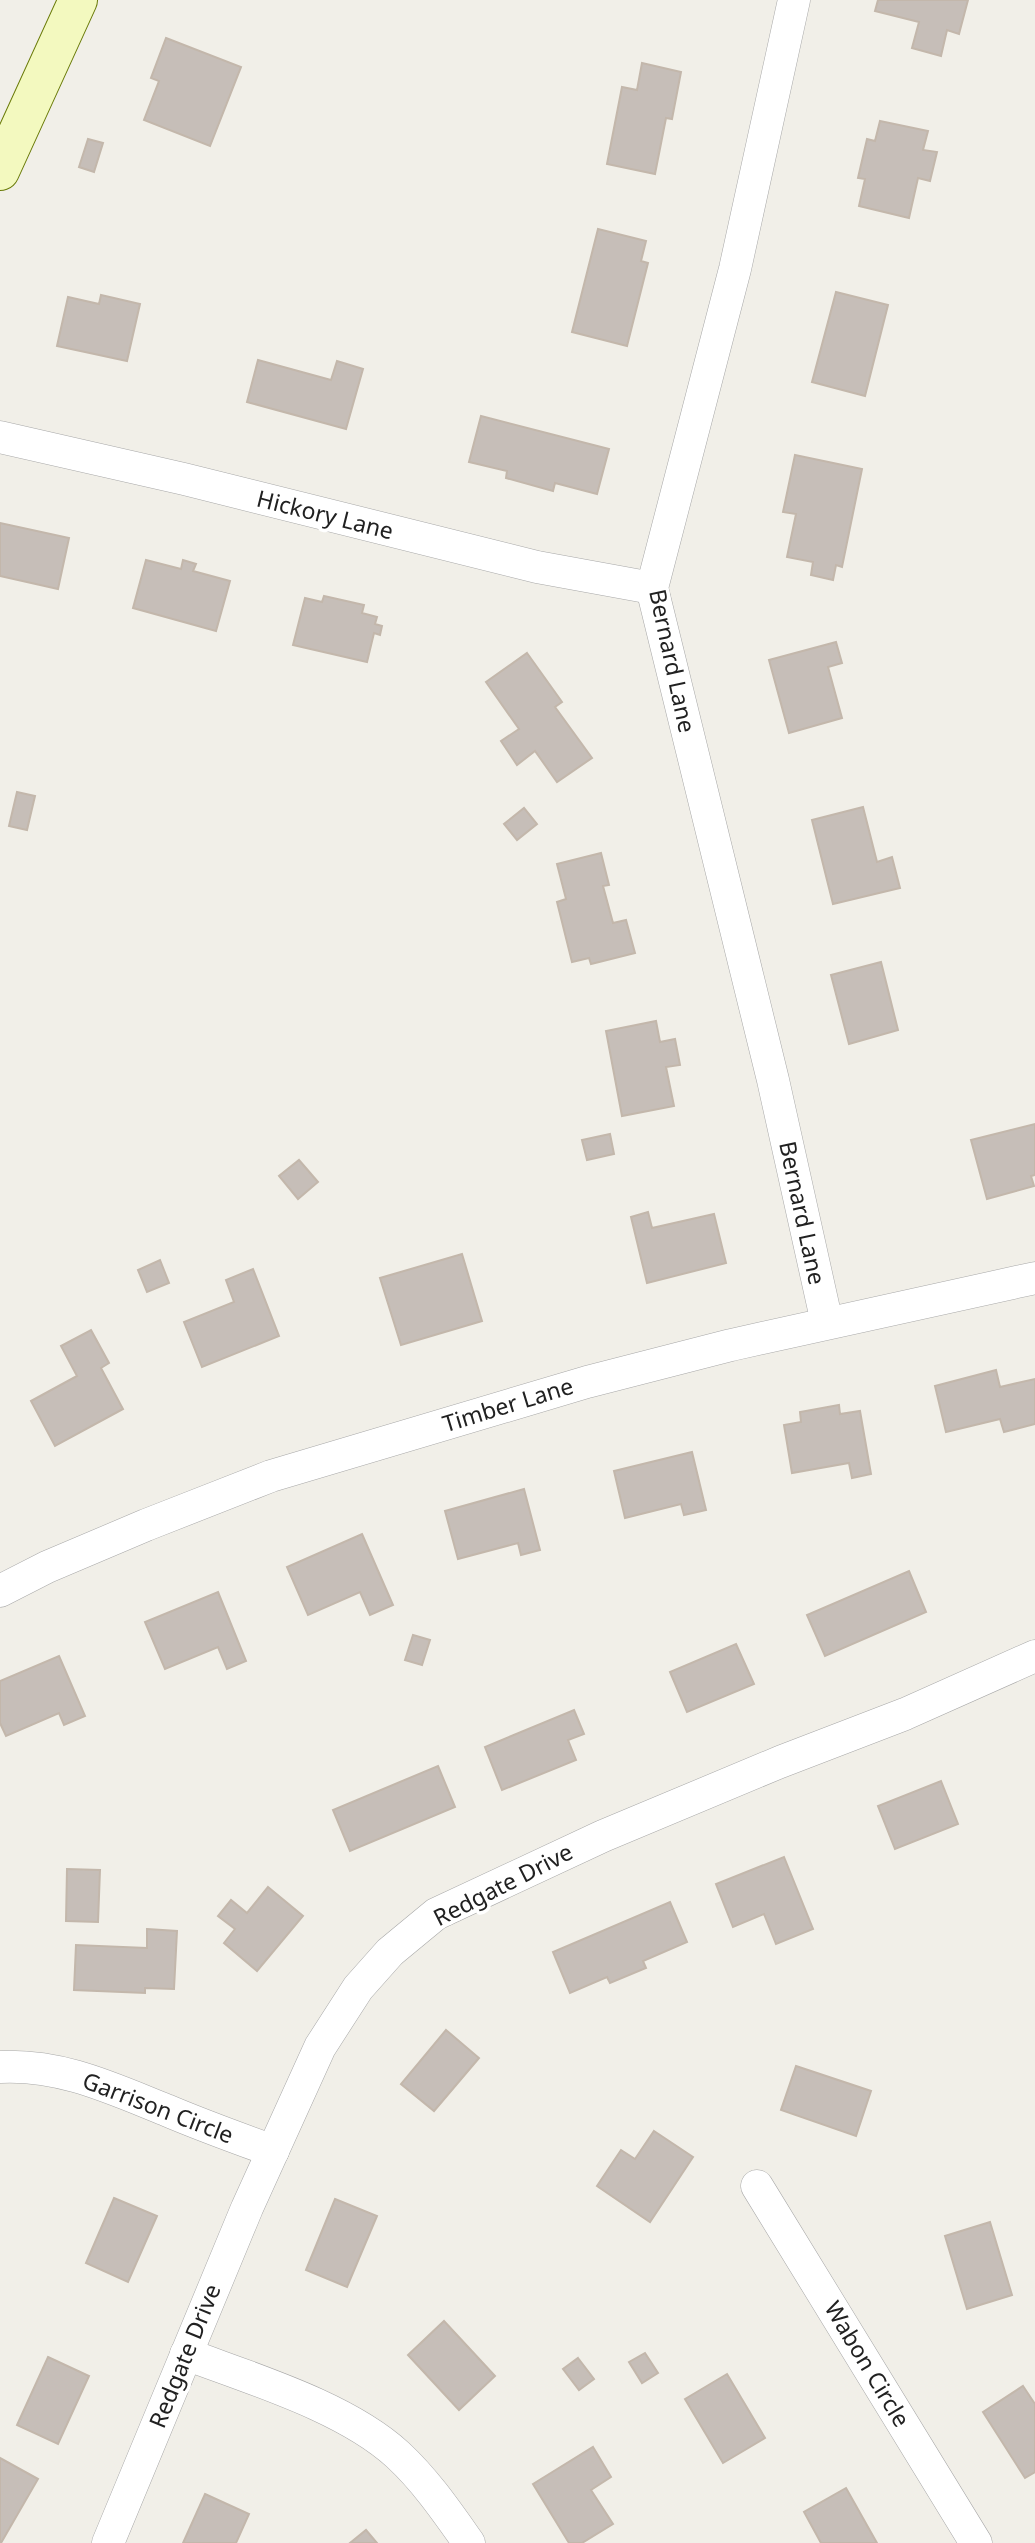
<svg xmlns="http://www.w3.org/2000/svg" width="1035" height="2543" viewBox="0 0 1035 2543" font-family="'Noto Sans',sans-serif">
	<style>
		.building { fill: #c6beb8; stroke: #c3b7ab; stroke-width: 2 }
		.lines { fill: none; stroke-linecap: round; stroke-linejoin: round }
		.street-casing { stroke: #a8a8a8; stroke-width: 33 }
		.secondary-casing { stroke: #697a07; stroke-width: 40 }
		.street { stroke: #fff; stroke-width: 32 }
		.secondary { stroke: #f3f9bf; stroke-width: 38 }
		.labels { text-anchor: middle; stroke-width: 7; stroke-linejoin: round; paint-order: stroke }
		.street-label { font-size: 23px; fill: #212121; stroke: #fff }
	</style>
	<rect width="100%" height="100%" fill="#f1efe8"/>
	<g class="building">
		<path d="M878,0H968L959,34L947,30L941,56L912,48L919,22L875,11Z"/>
		<path d="M166,38L241,67L210,146L144,120L159,81L151,78Z"/>
		<path d="M642,63L681,72L672,119L666,118L655,174L607,164L622,87L637,90Z"/>
		<path d="M880,121L928,131L923,150L937,152L930,181L918,178L909,218L859,206L865,179L858,178L867,139L875,141Z"/>
		<path d="M88,139L103,143L94,172L79,167Z"/>
		<path d="M598,229L646,241L641,261L648,263L627,346L572,332Z"/>
		<path d="M836,292L888,305L865,396L812,382Z"/>
		<path d="M101,295L140,304L127,361L57,346L68,297L99,304Z"/>
		<path d="M258,360L331,380L337,361L363,369L346,429L247,402Z"/>
		<path d="M481,416L609,449L597,494L555,483L553,491L506,478L507,471L469,462Z"/>
		<path d="M795,455L862,469L842,567L836,565L833,580L811,575L813,562L787,557L796,514L783,512Z"/>
		<path d="M0,523L69,538L58,589L0,576Z"/>
		<path d="M146,560L181,569L183,560L196,564L193,571L230,581L216,631L133,608Z"/>
		<path d="M324,596L364,605L362,613L377,617L375,624L382,626L380,635L374,633L367,662L293,645L305,598L322,602Z"/>
		<path d="M836,642L842,663L828,667L842,718L789,733L769,660Z"/>
		<path d="M527,653L562,702L555,707L592,758L557,782L535,751L517,765L501,741L519,729L486,682Z"/>
		<path d="M17,792L35,796L27,830L9,826Z"/>
		<path d="M863,807L877,862L892,857L900,888L833,904L812,820Z"/>
		<path d="M524,808L537,824L517,840L504,824Z"/>
		<path d="M601,853L609,885L603,886L613,923L626,920L635,953L591,964L589,958L572,962L557,902L566,899L557,864Z"/>
		<path d="M881,962L898,1030L849,1044L831,975Z"/>
		<path d="M656,1021L660,1042L675,1039L680,1065L666,1067L674,1106L622,1116L606,1031Z"/>
		<path d="M1035,1124V1175L1031,1176L1034,1186L987,1199L971,1140Z"/>
		<path d="M610,1134L614,1154L587,1160L582,1140Z"/>
		<path d="M299,1160L318,1182L298,1199L279,1176Z"/>
		<path d="M648,1212L652,1228L714,1214L726,1263L647,1283L631,1217Z"/>
		<path d="M462,1254L482,1321L401,1345L380,1278Z"/>
		<path d="M160,1260L169,1283L147,1292L138,1270Z"/>
		<path d="M253,1269L279,1336L202,1367L184,1322L234,1302L226,1280Z"/>
		<path d="M91,1330L109,1363L101,1368L123,1409L55,1446L31,1401L77,1376L61,1346Z"/>
		<path d="M996,1370L1000,1387L1035,1379V1424L1004,1432L1000,1419L946,1432L935,1386Z"/>
		<path d="M839,1405L840,1414L860,1411L871,1474L852,1478L849,1463L792,1473L784,1425L801,1422L800,1412Z"/>
		<path d="M692,1452L706,1510L684,1515L681,1504L625,1518L614,1471Z"/>
		<path d="M524,1489L540,1550L521,1555L518,1543L458,1559L445,1511Z"/>
		<path d="M362,1534L393,1605L370,1615L360,1592L308,1615L287,1567Z"/>
		<path d="M909,1571L926,1612L825,1656L807,1615Z"/>
		<path d="M218,1592L246,1661L227,1669L218,1647L165,1669L145,1622Z"/>
		<path d="M413,1635L430,1640L422,1665L405,1660Z"/>
		<path d="M736,1644L754,1684L687,1712L670,1672Z"/>
		<path d="M59,1656L85,1716L64,1725L59,1713L6,1736L0,1723V1681Z"/>
		<path d="M574,1710L584,1734L568,1740L576,1760L502,1790L485,1747Z"/>
		<path d="M438,1766L455,1807L350,1851L333,1810Z"/>
		<path d="M941,1781L958,1824L895,1849L878,1806Z"/>
		<path d="M784,1857L813,1929L776,1944L764,1914L733,1927L716,1884Z"/>
		<path d="M67,1869L100,1870L98,1922L66,1921Z"/>
		<path d="M268,1887L303,1916L257,1971L224,1943L235,1929L218,1916L231,1900L247,1913Z"/>
		<path d="M670,1902L687,1942L643,1961L646,1968L610,1983L607,1977L570,1993L553,1952Z"/>
		<path d="M147,1929L177,1931L174,1989L145,1988V1993L74,1990L76,1945L147,1948Z"/>
		<path d="M446,2030L479,2058L434,2111L401,2084Z"/>
		<path d="M796,2066L871,2091L856,2136L781,2110Z"/>
		<path d="M654,2131L693,2157L650,2222L597,2186L621,2150L635,2159Z"/>
		<path d="M114,2198L157,2216L128,2282L86,2263Z"/>
		<path d="M335,2199L377,2216L347,2287L306,2270Z"/>
		<path d="M990,2222L1012,2295L967,2309L945,2236Z"/>
		<path d="M444,2321L495,2376L459,2410L408,2355Z"/>
		<path d="M645,2353L658,2373L642,2383L629,2362Z"/>
		<path d="M48,2357L89,2376L58,2444L17,2425Z"/>
		<path d="M578,2358L594,2379L579,2390L563,2369Z"/>
		<path d="M727,2374L765,2438L723,2463L685,2399Z"/>
		<path d="M1023,2386L1035,2404V2472L1025,2478L983,2412Z"/>
		<path d="M593,2447L611,2477L591,2490L613,2524L582,2543H569L533,2484Z"/>
		<path d="M0,2458L38,2479L1,2543H0Z"/>
		<path d="M846,2488L877,2543H821L804,2512Z"/>
		<path d="M205,2494L249,2514L236,2543H183Z"/>
		<path d="M366,2530L377,2543H350Z"/>
	</g>
	<g class="lines">
		<defs>
			<g id="street">
				<path d="M794,0L735,269L652,588L773,1080L827,1323"/>
				<path d="M0,437L184,479L537,567L652,588"/>
				<path d="M0,1591L47,1567L146,1525L271,1476L587,1382L731,1345L1035,1278"/>
				<path d="M0,2067C61,2064 111,2088 166,2110C201,2125 237,2138 273,2151"/>
				<path d="M757,2186L976,2543"/>
				<path d="M186,2354C252,2379 346,2407 398,2455C426,2481 447,2512 469,2543"/>
				<path d="M108,2543L247,2208L320,2047L358,1988L390,1952L436,1914L603,1836L780,1762L905,1714L1035,1656"/>
			</g>
			<path id="secondary" d="M0,171L78,0"/>
		</defs>
		<use href="#street" class="street-casing"/>
		<use href="#secondary" class="secondary-casing"/>
		<use href="#street" class="street"/>
		<use href="#secondary" class="secondary"/>
	</g>
	<g class="labels">
		<g class="street-label">
			<text transform="translate(325 515) rotate(14)" y="8">Hickory Lane</text>
			<text transform="translate(672 661) rotate(78)" y="8">Bernard Lane</text>
			<text transform="translate(802 1213) rotate(78)" y="8">Bernard Lane</text>
			<text transform="translate(508 1405) rotate(-17)" y="8">Timber Lane</text>
			<text transform="translate(503 1885) rotate(-27)" y="8">Redgate Drive</text>
			<text transform="translate(158 2108) rotate(21)" y="8">Garrison Circle</text>
			<text transform="translate(185 2356) rotate(-68)" y="8">Redgate Drive</text>
			<text transform="translate(867 2364) rotate(59)" y="8">Wabon Circle</text>
		</g>
	</g>
</svg>
